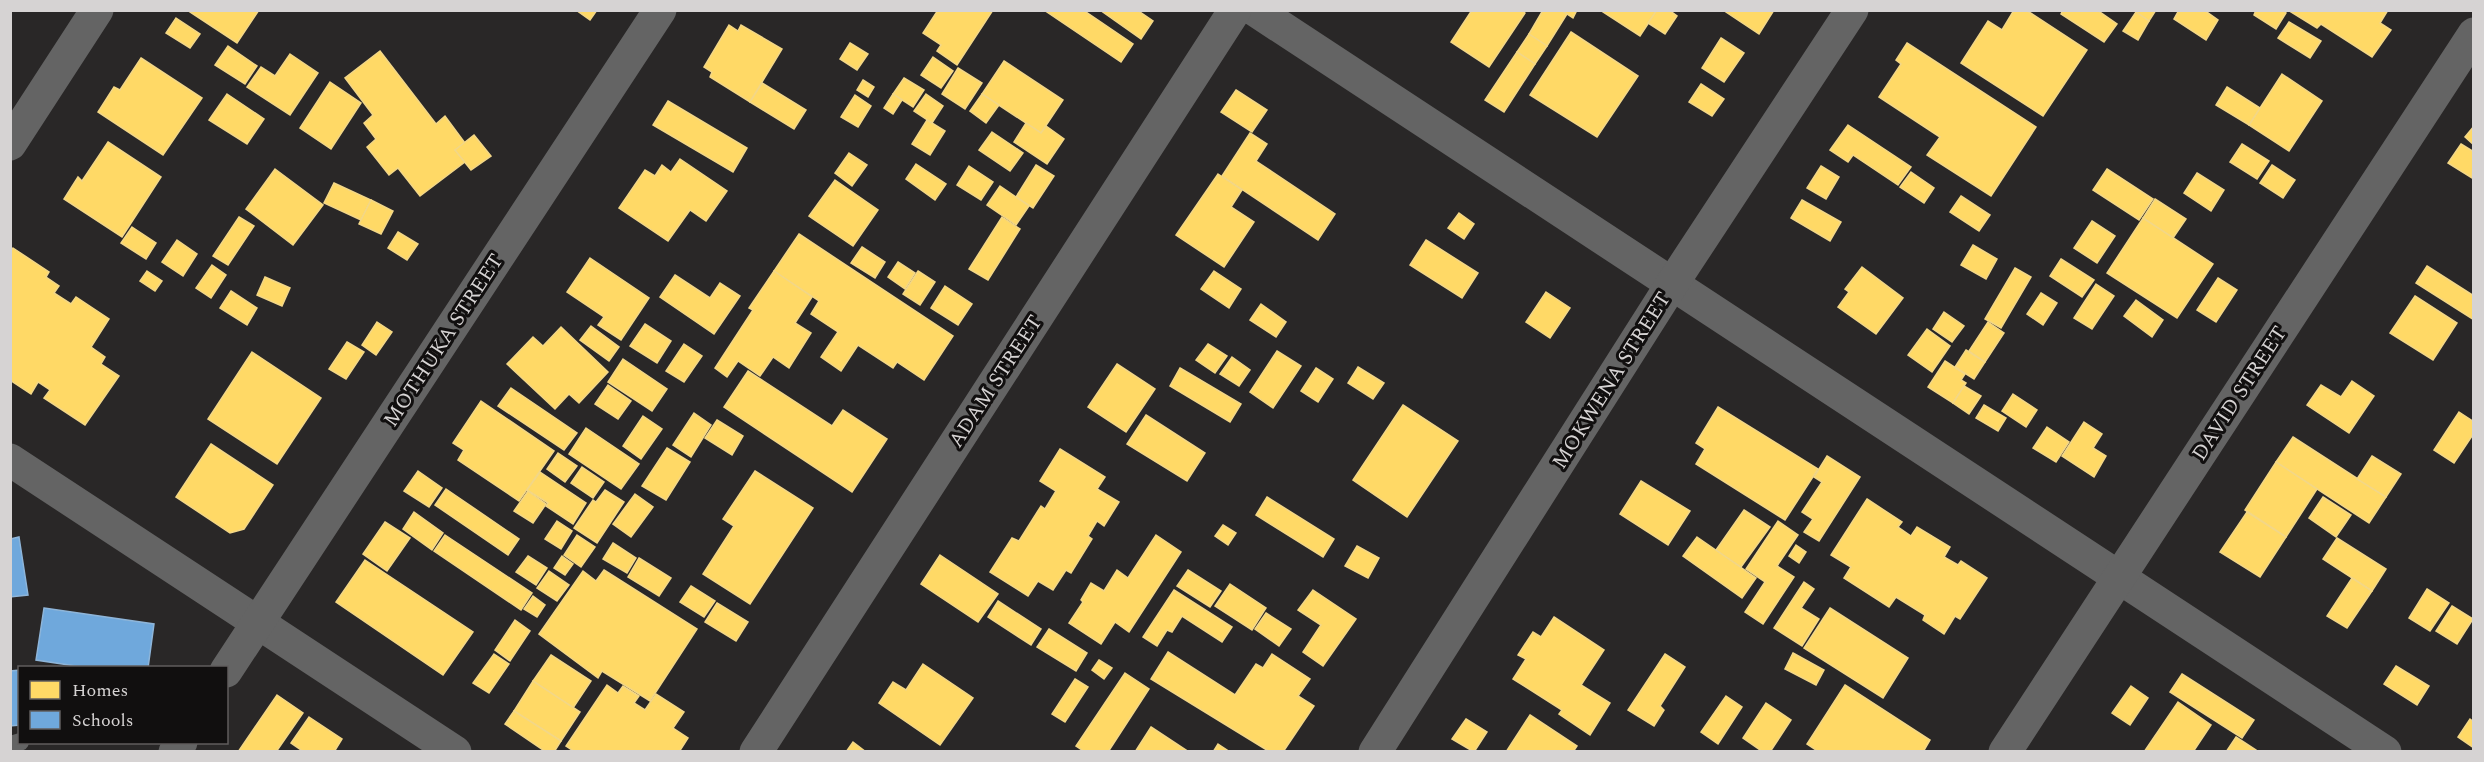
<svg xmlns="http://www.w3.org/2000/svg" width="2484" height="762" viewBox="0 0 2484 762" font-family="Spectral,serif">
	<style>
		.homes { fill: #ffd966; stroke: #f3d787; stroke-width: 1.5 }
		.schools { fill: #6fa8dc; stroke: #8eb5d9; stroke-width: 1.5 }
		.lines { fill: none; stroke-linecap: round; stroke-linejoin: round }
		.service { stroke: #646464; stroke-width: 18 }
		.minor { stroke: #646464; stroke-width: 33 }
		.labels { text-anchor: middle; stroke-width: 6; stroke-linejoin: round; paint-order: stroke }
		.street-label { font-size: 21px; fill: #d6d3d3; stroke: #110f0f }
	</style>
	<rect width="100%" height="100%" fill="#292727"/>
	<g class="homes">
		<path d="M187,10H259L237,43Z"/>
		<path d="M576,10H597L590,20Z"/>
		<path d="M938,10H993L957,65L937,51L941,45L923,33Z"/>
		<path d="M1044,10H1083L1133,44L1121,62Z"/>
		<path d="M1100,10H1137L1153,21L1141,39Z"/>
		<path d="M1472,10H1522L1525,13L1489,67L1451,42Z"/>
		<path d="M1543,10H1561L1567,14L1547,46L1529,34Z"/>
		<path d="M1561,10H1577L1573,18Z"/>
		<path d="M1600,10H1657L1640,36Z"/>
		<path d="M1657,10H1669L1677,16L1665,34L1648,23Z"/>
		<path d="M1723,10H1774L1759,34Z"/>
		<path d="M2014,10H2026L2087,50L2043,116L1961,63L1988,21L2002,30Z"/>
		<path d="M2063,10H2097L2117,24L2104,42L2061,14Z"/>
		<path d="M2134,10H2156L2149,21Z"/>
		<path d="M2179,10H2208L2207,12L2218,20L2206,40L2174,19Z"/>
		<path d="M2256,10H2282L2286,13L2276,29L2254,15Z"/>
		<path d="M2288,10H2388L2380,23L2391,30L2372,57L2321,24L2317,28Z"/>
		<path d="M2136,12L2149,21L2138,40L2123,31Z"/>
		<path d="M176,18L200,34L190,48L166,33Z"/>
		<path d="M2289,22L2321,41L2310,58L2278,38Z"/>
		<path d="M729,25L738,31L741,25L782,49L750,102L710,77L712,72L704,67Z"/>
		<path d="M1571,32L1638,76L1597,137L1530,95Z"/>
		<path d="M1529,34L1547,46L1535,64L1517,52Z"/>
		<path d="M1721,38L1744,53L1724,82L1702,68Z"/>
		<path d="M850,43L868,54L857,70L840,59Z"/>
		<path d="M1907,43L2036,127L1991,196L1927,155L1940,137L1879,97L1901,64L1896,60Z"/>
		<path d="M228,46L257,66L245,84L215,65Z"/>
		<path d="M380,51L436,124L445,116L465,143L455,150L465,162L420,196L398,168L389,175L367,147L376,139L364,123L373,115L345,78Z"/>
		<path d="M1517,52L1535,64L1504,112L1485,100Z"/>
		<path d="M290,54L318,73L290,115L247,87L261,67L275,76Z"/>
		<path d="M933,57L953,71L941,88L921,75Z"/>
		<path d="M141,58L202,98L163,155L98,112L114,87L120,90Z"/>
		<path d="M1004,61L1063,100L1041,133L982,94Z"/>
		<path d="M958,68L982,83L965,109L942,94Z"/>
		<path d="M2282,74L2322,101L2289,151L2249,125Z"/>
		<path d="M904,78L924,90L913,107L893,94Z"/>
		<path d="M863,80L874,87L868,97L857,90Z"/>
		<path d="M330,82L361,103L331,149L300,128Z"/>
		<path d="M762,83L806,110L794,129L750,102Z"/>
		<path d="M1701,84L1724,99L1712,116L1689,102Z"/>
		<path d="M2227,87L2260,108L2249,125L2216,105Z"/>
		<path d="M1236,90L1267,110L1252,132L1221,112Z"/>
		<path d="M227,94L264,119L247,144L209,120Z"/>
		<path d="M893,94L902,100L893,114L884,108Z"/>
		<path d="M926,94L943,106L932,123L914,111Z"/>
		<path d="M982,94L999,105L986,123L970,111Z"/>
		<path d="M855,95L871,106L858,127L841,117Z"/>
		<path d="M668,101L747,148L733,172L653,125Z"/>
		<path d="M927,120L945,131L930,155L912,144Z"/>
		<path d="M1026,123L1041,133L1046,126L1064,139L1047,164L1014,142Z"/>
		<path d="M1848,125L1911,167L1898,185L1853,155L1848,162L1830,150Z"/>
		<path d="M2474,126V145L2465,137Z"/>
		<path d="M992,132L1023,153L1010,171L979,150Z"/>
		<path d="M1250,133L1267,144L1256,161L1335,214L1318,240L1222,176Z"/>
		<path d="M474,135L491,156L471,170L455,150Z"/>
		<path d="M108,142L161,177L122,237L64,199L78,177L82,181Z"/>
		<path d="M2242,144L2269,161L2257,179L2230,162Z"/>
		<path d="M2461,144L2474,152L2472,178L2448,163Z"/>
		<path d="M849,153L867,165L852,186L835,173Z"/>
		<path d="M680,159L727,191L706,221L690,210L668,241L619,208L645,170L655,176L662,165L671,172Z"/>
		<path d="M916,164L946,184L935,200L906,179Z"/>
		<path d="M1036,165L1054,176L1033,208L1016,197Z"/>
		<path d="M2272,165L2295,180L2283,198L2260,183Z"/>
		<path d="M969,166L993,182L981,200L957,185Z"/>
		<path d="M1821,166L1839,177L1826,199L1807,188Z"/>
		<path d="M275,169L323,205L293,245L246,209Z"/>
		<path d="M2107,169L2153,199L2139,220L2093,190Z"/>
		<path d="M1911,172L1934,188L1924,203L1900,187Z"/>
		<path d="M2197,173L2224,190L2211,211L2184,193Z"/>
		<path d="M1218,174L1242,190L1231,207L1254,222L1224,267L1176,235Z"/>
		<path d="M835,180L878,210L853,246L809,216Z"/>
		<path d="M334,183L371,200L361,220L324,203Z"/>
		<path d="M1000,186L1029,206L1016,225L987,205Z"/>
		<path d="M1961,196L1990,215L1979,231L1950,212Z"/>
		<path d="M2155,199L2186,219L2173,238L2143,218Z"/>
		<path d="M371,200L393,211L381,234L359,224Z"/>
		<path d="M1802,200L1841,222L1830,241L1791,218Z"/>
		<path d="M1459,213L1474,224L1464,239L1448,228Z"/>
		<path d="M239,217L254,226L228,265L213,256Z"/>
		<path d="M1002,217L1020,229L988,280L969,269Z"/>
		<path d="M2143,218L2213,264L2177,318L2107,273Z"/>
		<path d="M2092,221L2115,236L2097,263L2074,248Z"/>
		<path d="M132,227L156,243L146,259L121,243Z"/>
		<path d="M398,232L418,244L407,260L388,248Z"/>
		<path d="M799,234L953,336L924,380L897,362L893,368L858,345L841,371L821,357L838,332L811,314L819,301L774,271Z"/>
		<path d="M177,240L197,254L183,276L162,262Z"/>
		<path d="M1426,240L1478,273L1462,298L1410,265Z"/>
		<path d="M1973,245L1997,259L1986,279L1961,265Z"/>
		<path d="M862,247L885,262L875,278L851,263Z"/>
		<path d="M13,248L49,272L46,277L59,286L54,293L71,304L76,297L109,319L91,347L105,357L101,364L119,376L85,425L44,398L50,390L38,382L31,394L10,380V252Z"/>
		<path d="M590,258L649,298L621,340L598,325L604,317L567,292Z"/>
		<path d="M2061,259L2094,280L2082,297L2050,276Z"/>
		<path d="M898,262L915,273L905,289L888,277Z"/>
		<path d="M212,265L226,275L211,298L196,288Z"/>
		<path d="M2427,266L2474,296V320L2416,283Z"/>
		<path d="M1862,267L1903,298L1876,334L1838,307L1849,292L1845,289Z"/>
		<path d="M2015,268L2031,277L2001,328L1985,319Z"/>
		<path d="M147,271L162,281L155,291L140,281Z"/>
		<path d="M774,271L812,297L795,323L811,333L789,368L773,357L760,376L738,361L727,377L715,368L753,310L749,308Z"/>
		<path d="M918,271L935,282L920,305L903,294Z"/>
		<path d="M1214,271L1241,289L1229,308L1201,289Z"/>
		<path d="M675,275L710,298L720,283L740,296L714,334L660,297Z"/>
		<path d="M265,277L290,288L282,306L257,295Z"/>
		<path d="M2218,278L2237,290L2216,322L2197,310Z"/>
		<path d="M2096,284L2114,296L2092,329L2074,318Z"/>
		<path d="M945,286L972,304L958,325L931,308Z"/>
		<path d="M231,291L257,308L247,325L220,308Z"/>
		<path d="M1546,292L1570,308L1550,338L1526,322Z"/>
		<path d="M2041,293L2057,303L2043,325L2027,314Z"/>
		<path d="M2415,296L2457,323L2433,360L2390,333Z"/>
		<path d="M2136,300L2163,320L2152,337L2124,316Z"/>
		<path d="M1261,304L1286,322L1276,337L1250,320Z"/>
		<path d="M1944,312L1964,326L1952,342L1933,329Z"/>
		<path d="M377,322L392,332L376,355L362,345Z"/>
		<path d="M1988,322L2004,333L1985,362L1969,351Z"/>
		<path d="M645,324L671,341L657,363L630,346Z"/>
		<path d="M591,326L619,347L609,361L580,340Z"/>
		<path d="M561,327L608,372L579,403L569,394L555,409L507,364L533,337L543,346Z"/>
		<path d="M1927,329L1950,346L1932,372L1908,355Z"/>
		<path d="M347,342L364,352L346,379L329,369Z"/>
		<path d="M684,344L702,356L684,382L666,371Z"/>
		<path d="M1208,344L1227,356L1215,373L1196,360Z"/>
		<path d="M1966,350L1985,362L1974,379L1955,367Z"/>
		<path d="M1277,351L1301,366L1273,408L1250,392Z"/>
		<path d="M252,352L321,398L277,464L208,419Z"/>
		<path d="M1232,357L1250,370L1239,386L1220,374Z"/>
		<path d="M623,359L667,389L652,411L608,382Z"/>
		<path d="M1945,361L1965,374L1961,380L1966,383L1953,403L1928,387Z"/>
		<path d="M1117,364L1155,389L1126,432L1088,407Z"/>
		<path d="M1358,367L1384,383L1373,399L1348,383Z"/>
		<path d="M1180,368L1241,404L1230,422L1170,386Z"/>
		<path d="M1316,368L1333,379L1318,402L1301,391Z"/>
		<path d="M748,371L832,426L843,410L887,439L852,492L724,407Z"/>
		<path d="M2352,381L2374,396L2349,433L2307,405L2321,385L2341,397Z"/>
		<path d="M608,385L631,401L618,419L595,404Z"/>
		<path d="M1964,386L1981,396L1969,414L1953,403Z"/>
		<path d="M511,388L577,433L564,450L498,406Z"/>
		<path d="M2013,394L2037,410L2026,427L2002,411Z"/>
		<path d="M481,401L554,451L519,501L458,460L464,450L453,443Z"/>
		<path d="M1403,405L1458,441L1407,517L1353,480Z"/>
		<path d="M1984,405L2006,418L1998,431L1976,418Z"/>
		<path d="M1718,407L1818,469L1785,520L1696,464L1705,449L1696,443Z"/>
		<path d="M2459,412L2474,422V433L2454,463L2434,450Z"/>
		<path d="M694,413L711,425L691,457L673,445Z"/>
		<path d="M1146,415L1205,453L1187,481L1127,444Z"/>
		<path d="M643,416L662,429L641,459L623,446Z"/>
		<path d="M717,420L743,436L732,455L705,438Z"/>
		<path d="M2084,422L2102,434L2093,448L2106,456L2094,477L2062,456Z"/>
		<path d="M2047,427L2069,442L2056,462L2033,448Z"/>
		<path d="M586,428L639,464L621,489L569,454Z"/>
		<path d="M2293,437L2386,497L2369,523L2276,462Z"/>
		<path d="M211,444L273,485L244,529L230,533L176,497Z"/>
		<path d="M667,448L690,462L666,500L642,486Z"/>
		<path d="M1060,449L1105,477L1097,489L1119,502L1104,526L1097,521L1088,536L1092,539L1071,573L1066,570L1053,590L1038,581L1028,596L990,572L1012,538L1019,541L1041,506L1045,509L1056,491L1040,481Z"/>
		<path d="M558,453L577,466L565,482L547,469Z"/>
		<path d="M1827,456L1860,477L1819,541L1804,532L1813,519L1802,512L1822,482L1814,477Z"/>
		<path d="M2372,456L2401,474L2386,497L2357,479Z"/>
		<path d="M2276,462L2317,489L2286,537L2245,510Z"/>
		<path d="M582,467L604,482L593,498L571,483Z"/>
		<path d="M418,471L442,488L429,507L404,491Z"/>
		<path d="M755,471L813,508L750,604L703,574L734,526L723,519Z"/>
		<path d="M540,472L586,503L573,524L546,506L548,503L527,490Z"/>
		<path d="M1641,481L1690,511L1668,545L1620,514Z"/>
		<path d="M446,489L519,539L508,555L435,505Z"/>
		<path d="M605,490L624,502L597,543L574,528L593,500L596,502Z"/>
		<path d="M528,491L546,504L533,523L514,511Z"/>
		<path d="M635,494L653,507L631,537L613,524Z"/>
		<path d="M1267,497L1334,539L1323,557L1256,515Z"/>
		<path d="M2323,497L2351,515L2336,537L2309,518Z"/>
		<path d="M1867,499L1902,522L1898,527L1911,536L1917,527L1950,547L1944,557L1958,565L1961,561L1987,578L1960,619L1955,616L1944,634L1923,620L1925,615L1896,597L1889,607L1844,578L1851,567L1831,555Z"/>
		<path d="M1744,510L1770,527L1741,567L1716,550Z"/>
		<path d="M414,512L443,533L432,550L403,529Z"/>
		<path d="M2247,512L2286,537L2260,577L2220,552Z"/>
		<path d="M557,521L572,531L561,549L545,539Z"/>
		<path d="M1778,521L1798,535L1777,566L1794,577L1763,624L1745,612L1765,582L1746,569Z"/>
		<path d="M385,522L410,538L387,571L363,554Z"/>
		<path d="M1223,525L1236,533L1228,545L1215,536Z"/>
		<path d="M445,535L532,593L521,610L434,551Z"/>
		<path d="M577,535L595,547L581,567L564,555Z"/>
		<path d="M1156,535L1181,552L1129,632L1115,622L1101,644L1069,623L1083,602L1081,600L1091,583L1104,591L1117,570L1128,578Z"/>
		<path d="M1697,537L1756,578L1742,598L1683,556Z"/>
		<path d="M2337,538L2386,569L2372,591L2323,559Z"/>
		<path d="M613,543L636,558L627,573L603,559Z"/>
		<path d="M1796,545L1806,552L1799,563L1789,556Z"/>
		<path d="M1357,546L1379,558L1368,578L1345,566Z"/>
		<path d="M940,555L998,594L978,622L921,584Z"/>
		<path d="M528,556L547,568L536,585L516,572Z"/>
		<path d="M562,556L573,564L565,575L554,568Z"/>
		<path d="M639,558L671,578L659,596L628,577Z"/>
		<path d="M365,560L473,632L443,675L336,602Z"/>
		<path d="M604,570L697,629L650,701L602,671L598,678L539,634L583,571L596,581Z"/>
		<path d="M1188,570L1221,591L1210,607L1177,586Z"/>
		<path d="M549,571L569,585L557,601L537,588Z"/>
		<path d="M2352,578L2372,591L2347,628L2327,616Z"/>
		<path d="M1804,582L1814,589L1801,608L1819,619L1802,646L1774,628Z"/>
		<path d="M1230,584L1266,608L1252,630L1215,606Z"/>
		<path d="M691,586L715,601L704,617L680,602Z"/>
		<path d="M2427,589L2449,603L2430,631L2409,618Z"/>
		<path d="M1174,590L1232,627L1222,642L1182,616L1172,632L1167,630L1157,646L1143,637Z"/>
		<path d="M1313,590L1356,619L1323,666L1303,652L1321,625L1298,610Z"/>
		<path d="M533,596L545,605L537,617L524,609Z"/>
		<path d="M998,601L1041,629L1031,645L988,617Z"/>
		<path d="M717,603L748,622L736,641L705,622Z"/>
		<path d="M2452,606L2473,619L2457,644L2436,631Z"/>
		<path d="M1830,608L1908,658L1883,698L1804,648Z"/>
		<path d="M1266,613L1291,629L1279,646L1255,629Z"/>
		<path d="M1554,617L1604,650L1581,685L1610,703L1590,735L1559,714L1562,710L1513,679L1526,659L1518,655L1533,632L1541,637Z"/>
		<path d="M515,620L530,631L510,661L495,650Z"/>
		<path d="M1049,629L1087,653L1076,671L1037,647Z"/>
		<path d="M1168,652L1235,695L1256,664L1263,668L1272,654L1310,679L1298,696L1314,706L1283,752H1270L1151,679Z"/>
		<path d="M1793,653L1824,670L1816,685L1785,669Z"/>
		<path d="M494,654L509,664L489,693L473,683Z"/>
		<path d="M1665,654L1685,667L1660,706L1664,710L1654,726L1628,710Z"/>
		<path d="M551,655L591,681L573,708L533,681Z"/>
		<path d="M1099,660L1112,668L1104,679L1092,670Z"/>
		<path d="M923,664L973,698L940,745L879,703L893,682L906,690Z"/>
		<path d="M2396,666L2429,686L2417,705L2384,684Z"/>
		<path d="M1125,673L1149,689L1108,752H1085L1076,746Z"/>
		<path d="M2182,674L2254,720L2242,738L2170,692Z"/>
		<path d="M1075,679L1088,687L1065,722L1052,714Z"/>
		<path d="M533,681L580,712L561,741L514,711Z"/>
		<path d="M607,685L618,693L623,686L639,696L634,703L645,710L656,694L684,712L673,728L688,738L679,752H575L566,746Z"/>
		<path d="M1845,685L1930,740L1923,752H1819L1807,744Z"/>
		<path d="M2131,686L2148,698L2130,725L2112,713Z"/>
		<path d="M277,695L303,713L276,752H238Z"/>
		<path d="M1726,696L1742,707L1718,744L1701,732Z"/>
		<path d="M2178,702L2211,725L2193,752H2144Z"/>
		<path d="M1766,703L1791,720L1770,752H1763L1743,738Z"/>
		<path d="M514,711L561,741L554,752H546L505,724Z"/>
		<path d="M1530,715L1577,746L1573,752H1506Z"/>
		<path d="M309,717L342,739L334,752H304L291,743Z"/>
		<path d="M1466,719L1487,732L1474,752L1452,739Z"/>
		<path d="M2470,719L2474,722V748L2458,737Z"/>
		<path d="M1151,727L1189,752H1135Z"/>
		<path d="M2236,737L2256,750L2255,752H2226Z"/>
		<path d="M853,742L866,752H846Z"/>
		<path d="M1218,744L1230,752H1213Z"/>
	</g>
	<g class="schools">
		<path d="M19,537L28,595L10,597V539Z"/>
		<path d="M44,608L154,624L148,668H89L36,660Z"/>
		<path d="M20,670V725L10,726V671Z"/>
	</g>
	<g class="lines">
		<path class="service" d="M10,745L20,742"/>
		<g class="minor">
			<path d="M1255,10L2385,752"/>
			<path d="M10,144L97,10"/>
			<path d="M10,460L455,752"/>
			<path d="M226,671L660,10"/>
			<path d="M175,752L181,742"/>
			<path d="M756,752L1235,10"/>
			<path d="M1375,752L1672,284L1852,10"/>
			<path d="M2005,752L2474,34"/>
		</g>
	</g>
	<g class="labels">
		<g class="street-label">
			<text transform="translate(443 340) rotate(-57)" y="7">MOTHUKA STREET</text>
			<text transform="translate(1611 380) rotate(-58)" y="7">MOKWENA STREET</text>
			<text transform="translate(995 381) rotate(-57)" y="7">ADAM STREET</text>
			<text transform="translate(2239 393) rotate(-57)" y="7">DAVID STREET</text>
		</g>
	</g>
	<rect width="2484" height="762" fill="none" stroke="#d6d3d3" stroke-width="24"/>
	<rect x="18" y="666" width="210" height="78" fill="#110f0f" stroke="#605d5d" stroke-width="1.5"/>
	<rect x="30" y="681" width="30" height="18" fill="#ffd966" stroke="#605d5d" stroke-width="1.5"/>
	<text x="72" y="696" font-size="18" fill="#d6d3d3">Homes</text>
	<rect x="30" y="711" width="30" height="18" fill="#6fa8dc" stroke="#605d5d" stroke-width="1.5"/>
	<text x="72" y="726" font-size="18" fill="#d6d3d3">Schools</text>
</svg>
